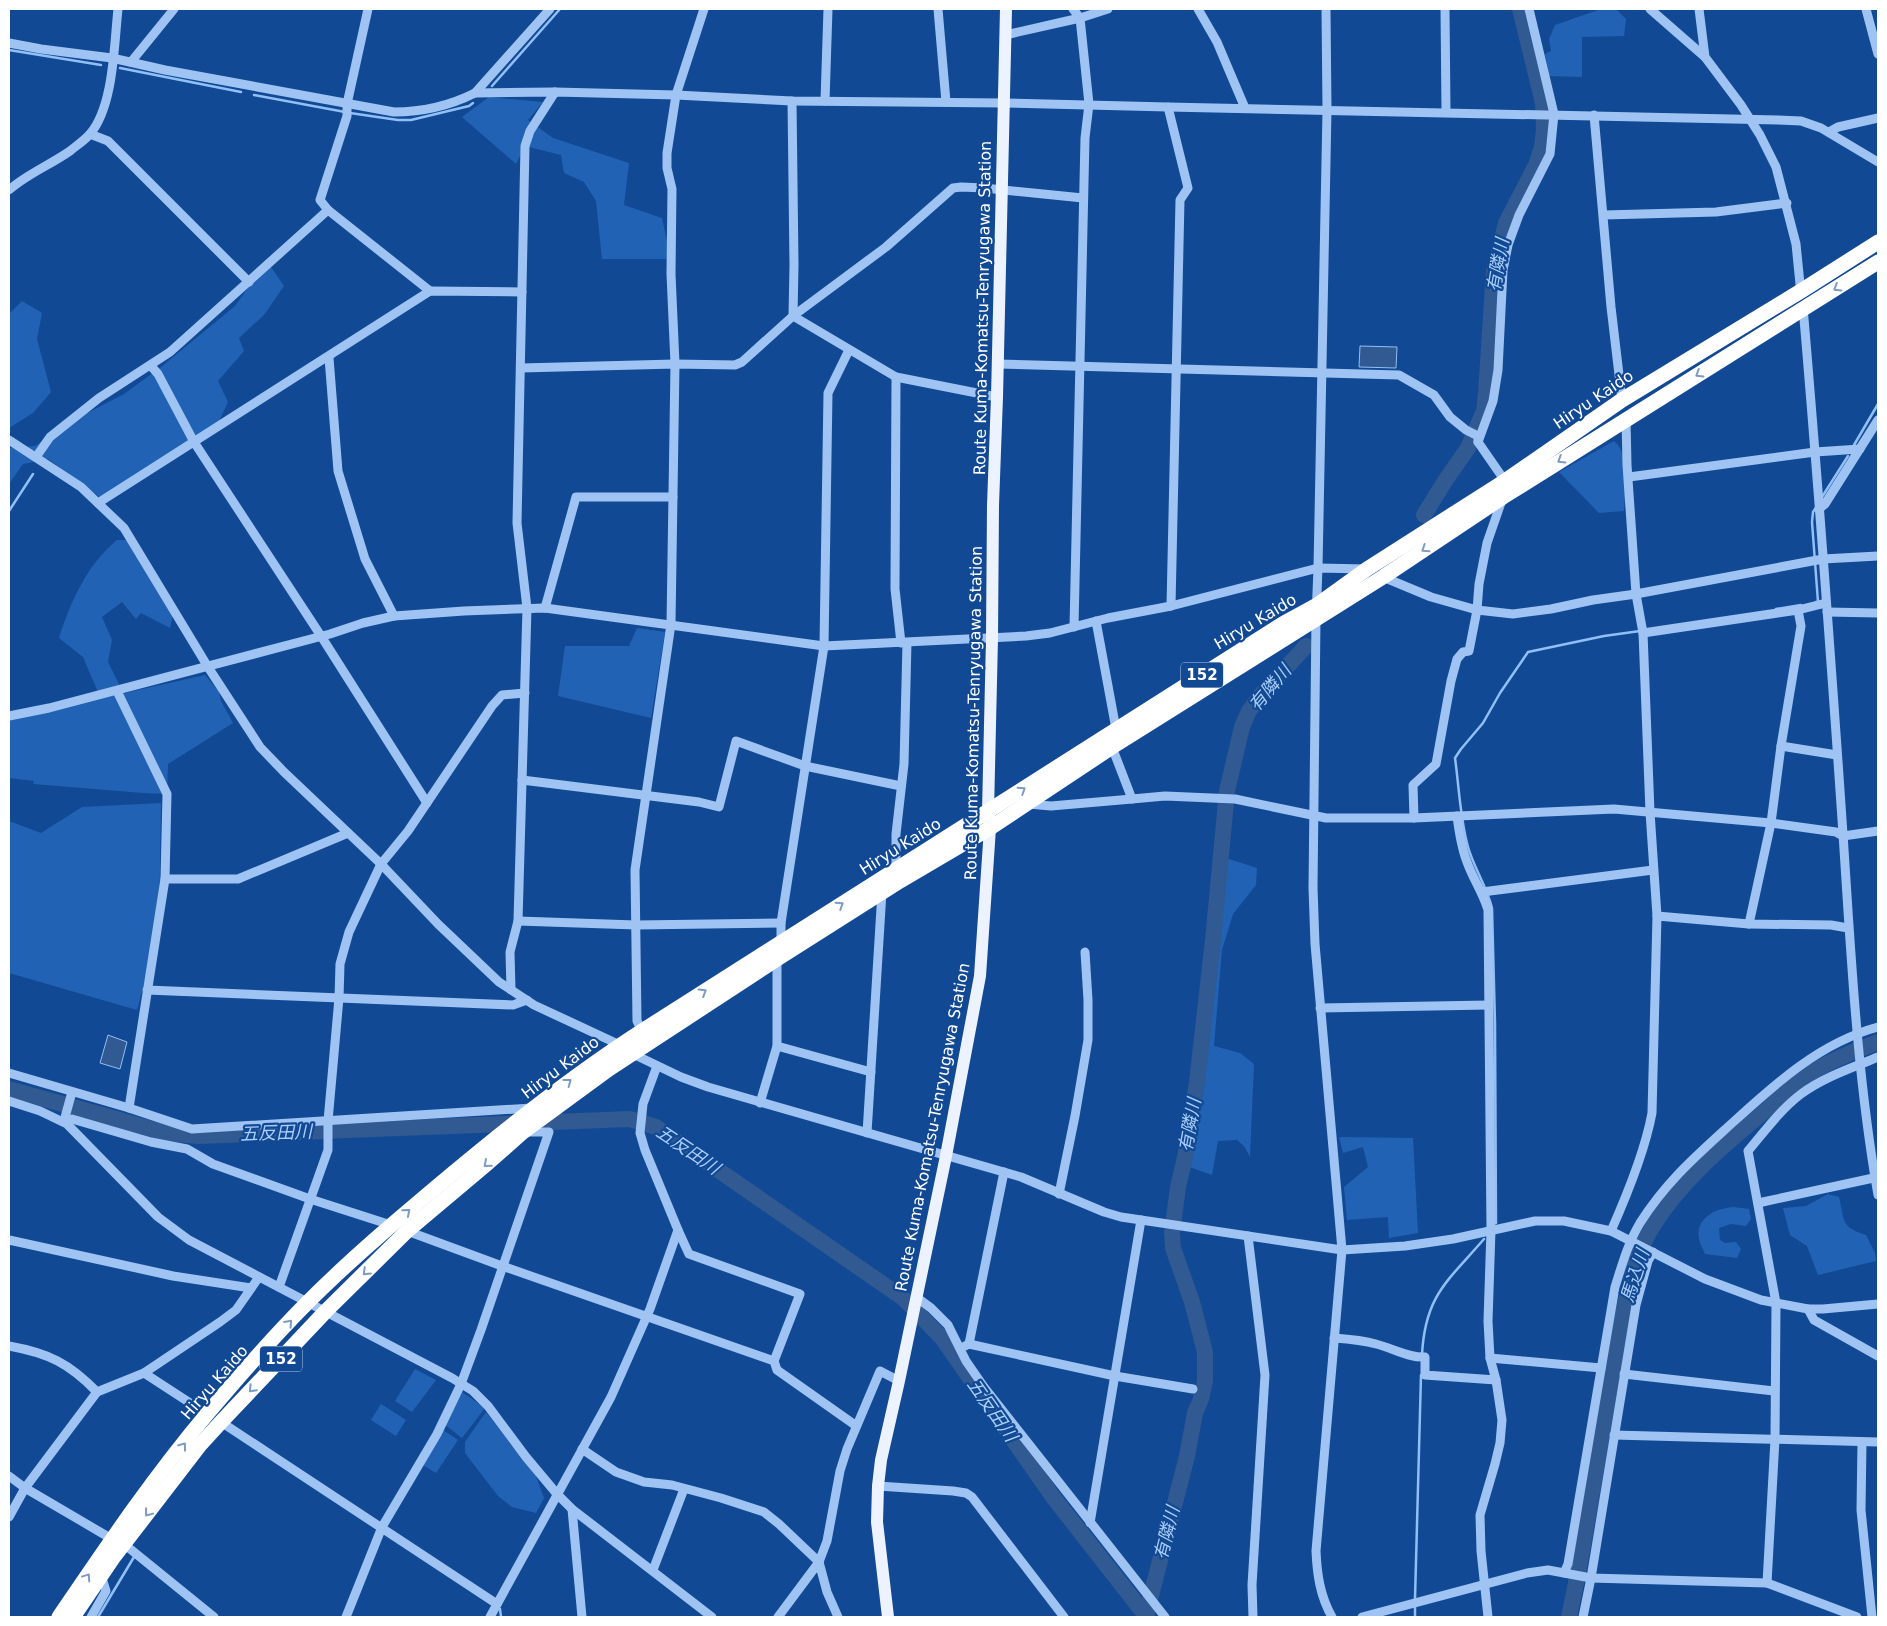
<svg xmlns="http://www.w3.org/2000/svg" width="1887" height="1626" viewBox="0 0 1887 1626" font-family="'DejaVu Sans','Noto Sans JP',sans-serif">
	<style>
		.green { fill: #2262b4 }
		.water { fill: #315992; stroke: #91bff7 }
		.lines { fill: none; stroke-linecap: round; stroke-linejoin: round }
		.stream { stroke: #91bff7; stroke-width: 2.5 }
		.river { stroke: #315992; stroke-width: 16 }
		.minor { stroke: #9fc4f3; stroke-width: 9 }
		.major { stroke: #ecf3ff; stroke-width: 12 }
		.highway { stroke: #fff; stroke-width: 15 }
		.oneway { stroke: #7c9bc5 }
		.labels { text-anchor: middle; stroke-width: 4.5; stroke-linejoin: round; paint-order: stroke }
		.shield { fill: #114995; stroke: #b8c8df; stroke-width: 1 }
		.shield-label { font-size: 15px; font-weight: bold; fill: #fff }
		.street-label { font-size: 16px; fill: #fff; stroke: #114995 }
		.water-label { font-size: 18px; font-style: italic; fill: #abcefa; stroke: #114995 }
	</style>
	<rect width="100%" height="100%" fill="#114995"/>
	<g class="green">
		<path d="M1601,9H1616L1626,19L1624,36L1582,37V77L1549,76L1545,54L1551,51L1549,39L1555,25Z"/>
		<path d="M489,97L543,102L528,120L553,138L629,163L624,205L662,218L671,259H602L596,201L584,182L564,173L561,155L525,146L516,164L462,117Z"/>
		<path d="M271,267L284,286L264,315L239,338L244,351L218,381L228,402L216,428L104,500L48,459L23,464L9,484V448L35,446L68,423L124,394L161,367L235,306L257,275Z"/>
		<path d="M22,301L42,313L37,339L51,392L33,413L9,428V314Z"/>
		<path d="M1614,441C1631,455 1625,491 1624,511L1599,513L1559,472Z"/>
		<path d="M117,540H132L173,615L170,628L141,613L136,619L122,602L102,617L112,640L108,662L120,686L98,692L83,657L59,638C71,601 86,566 117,540Z"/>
		<path d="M637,628L665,632L651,718L558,696L565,646H629Z"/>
		<path d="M205,675L219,692L221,701L233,723L168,764L167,794L143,793L33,784L34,781L9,778V719Z"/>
		<path d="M161,803L159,929L137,1010L9,973V821L41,833L82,807Z"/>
		<path d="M1226,858L1257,868L1256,885L1233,914L1222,950L1214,1046L1240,1053L1254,1064L1250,1157L1244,1146L1237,1140L1218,1141L1212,1175L1189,1167L1212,989Z"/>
		<path d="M1339,1137L1413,1138L1418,1233L1389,1238L1388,1217L1347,1220L1344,1187L1368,1167L1363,1147L1343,1153Z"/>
		<path d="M1828,1194L1839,1197C1845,1221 1840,1227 1866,1235L1875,1253L1876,1261L1818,1275L1807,1246L1790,1235L1783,1208L1806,1206Z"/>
		<path d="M1734,1207L1749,1209L1751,1219L1746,1226L1731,1224L1719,1228L1720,1240L1725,1243L1736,1242L1741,1249L1737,1258L1705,1254C1703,1249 1700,1244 1699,1239C1695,1217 1717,1208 1734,1207Z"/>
		<path d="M415,1369L436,1380L412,1412L395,1401Z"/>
		<path d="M462,1392L485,1408L462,1438L444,1424Z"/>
		<path d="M381,1404L406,1420L396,1436L371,1420Z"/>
		<path d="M486,1412L536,1476L544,1498L536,1513L512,1507L498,1496L465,1453V1442Z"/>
		<path d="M443,1430L458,1440L436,1473L423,1465Z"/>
	</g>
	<g class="water">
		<path d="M1360,346L1397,347L1396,368L1359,367Z"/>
		<path d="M108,1035L127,1042L120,1069L100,1063Z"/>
	</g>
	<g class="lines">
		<g class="stream">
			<path d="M9,50L101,65"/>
			<path d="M120,68L241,92"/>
			<path d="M492,86L560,9"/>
			<path d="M254,95L345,112"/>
			<path d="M350,113L398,120H411L469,106L473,103"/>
			<path d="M1854,445L1878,404"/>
			<path d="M1822,497L1848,456"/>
			<path d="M9,511L33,474"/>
			<path d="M1816,602H1818L1812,522L1813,512L1817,506"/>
			<path d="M1776,609L1801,605"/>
			<path d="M1496,1223L1495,1023L1492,908C1487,887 1474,868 1468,847C1460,819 1459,786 1455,758L1461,749L1483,723L1500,693L1528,652L1604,636L1640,631"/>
			<path d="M1422,1355C1425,1295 1448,1281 1484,1239"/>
			<path d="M1415,1599L1421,1375"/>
			<path d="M500,1609L501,1617"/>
			<path d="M98,1617L134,1557"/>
			<path d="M1415,1617V1605"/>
		</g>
		<g class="river">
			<path d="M1424,515L1445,481L1468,448L1484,411L1486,392L1494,271L1506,223L1536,165L1542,147L1544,129L1543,103L1520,9"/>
			<path d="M9,1089L166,1133L199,1136L630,1119L656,1127L903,1298L942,1338L1053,1497L1147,1617"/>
			<path d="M1146,1615L1187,1456L1195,1413L1201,1399L1205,1381V1352L1192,1302L1173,1248L1172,1233L1178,1187L1185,1157L1197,1082L1213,940L1227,791L1242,727L1249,711L1261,695L1306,646"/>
			<path d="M1569,1617L1579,1568L1621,1323C1628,1292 1634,1258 1651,1229C1679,1182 1724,1145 1766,1110C1778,1099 1790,1086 1803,1078C1827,1062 1852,1052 1878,1042"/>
		</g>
		<g class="minor">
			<path d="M368,9L347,104V116L320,200L328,210L430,291"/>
			<path d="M938,9L946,102"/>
			<path d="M1198,9L1217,42L1245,108"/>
			<path d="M1326,9L1327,110L1318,568L1316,618L1313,888L1315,944L1342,1250L1316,1551C1317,1574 1320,1596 1332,1617"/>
			<path d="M1445,9L1446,112"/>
			<path d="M1650,9L1705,57"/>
			<path d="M1699,9L1705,57L1741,105L1760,135L1776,167L1796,244L1801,294"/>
			<path d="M1866,9L1878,54"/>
			<path d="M1005,35L1080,18L1073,9"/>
			<path d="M9,43L41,49L112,58L165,70L394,112C423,112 449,106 475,93L550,9"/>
			<path d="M131,62L174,9"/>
			<path d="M475,93L555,92L676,95L792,101L1004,103L1168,107L1778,120L1801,121L1821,128L1878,162"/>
			<path d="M792,101L794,265L793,316"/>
			<path d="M825,101L828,9"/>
			<path d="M1168,107L1188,188L1180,200L1171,606"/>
			<path d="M1594,115L1611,307L1622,400"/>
			<path d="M1829,132L1838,127L1878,118"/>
			<path d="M90,134L108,141L249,282"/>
			<path d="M9,190C27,174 50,165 70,151C76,146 85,140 90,134C114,106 114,44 118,9"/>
			<path d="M1604,215L1716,212L1787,203"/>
			<path d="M1803,307C1818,482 1831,658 1843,834C1851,955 1857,1076 1878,1195"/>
			<path d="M793,316L896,377L997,397"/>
			<path d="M329,358L338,471L365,559L394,616"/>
			<path d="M998,364L1399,375L1434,395L1450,417L1466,430L1478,436V442L1505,481"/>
			<path d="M151,366L158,374L194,442L321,636L427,803"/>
			<path d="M521,368L675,364L735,365L742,362L793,316L886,247L953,188L961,187L984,188L1083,198"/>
			<path d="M896,377L895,589L901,643"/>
			<path d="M9,440L81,487L124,528L208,667L260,747L284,772L381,864L438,924L499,982L534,1005L620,1045L633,1054L681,1077L708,1087L1021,1177L1104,1212L1121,1217L1342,1250L1405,1246L1453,1239L1535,1221H1564L1611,1231L1705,1279L1761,1300L1808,1309H1823L1878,1304"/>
			<path d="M1478,442L1493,401L1498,370L1503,270L1508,245L1519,215L1550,154L1554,114L1529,9"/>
			<path d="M36,457L50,437L99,398L170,352L328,210"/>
			<path d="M1629,477L1815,452L1860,449"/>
			<path d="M98,503L430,291L522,292"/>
			<path d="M1819,509L1825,504L1878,420"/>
			<path d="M1383,577L1431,597L1477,610L1513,614L1551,609L1593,600L1636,594L1823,559L1878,556"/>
			<path d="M545,608L576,497H673"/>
			<path d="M1827,612L1878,613"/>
			<path d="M1096,621L1116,729"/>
			<path d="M1074,627L1085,138L1089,104L1080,18L1108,9"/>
			<path d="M1643,633L1798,610L1826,603"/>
			<path d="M117,691L167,794L165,879L129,1108"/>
			<path d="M9,716L49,708L330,634L363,623L394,616L464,611L545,608L824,646L1026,636L1050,633L1108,618L1171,606L1318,568L1367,569"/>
			<path d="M1781,746L1837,755"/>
			<path d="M1112,747L1132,799L1165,796L1235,799L1326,818H1414L1614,809L1771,823L1836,832L1843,836L1878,831"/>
			<path d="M522,780L699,802L719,807L736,741L805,766L901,786"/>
			<path d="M1028,804L1051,806L1132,799"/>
			<path d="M1457,816C1459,832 1461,847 1467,862C1473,879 1483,893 1488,910L1491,1230L1488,1321L1490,1358L1496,1380L1502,1420L1500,1443L1495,1464L1480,1515L1481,1551L1488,1617"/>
			<path d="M1414,818L1413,785L1436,764L1451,681L1457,659L1463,652L1469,651L1477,610L1479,584L1487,543L1503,497"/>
			<path d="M896,868V834L904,764L907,643"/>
			<path d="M165,879H238L348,833"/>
			<path d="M1482,892L1653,870"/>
			<path d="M1657,916L1749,924L1831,925L1848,928"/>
			<path d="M518,921L636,925L781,923"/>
			<path d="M1749,924L1771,823L1781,746L1801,626L1798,610"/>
			<path d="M781,943V923L824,646L828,393L849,350"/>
			<path d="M147,990L513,1005L527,1000"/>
			<path d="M511,990L510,952L518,921L527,608L517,523L525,146L530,131L555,92"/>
			<path d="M1320,1008L1489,1005"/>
			<path d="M642,1031L637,1021L635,870L671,624L675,364L671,274L672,189L667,168V153L676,95L704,9"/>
			<path d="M777,1046L871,1072"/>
			<path d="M9,1073L129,1108L192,1129L532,1108"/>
			<path d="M9,1101L40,1111L67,1124L158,1217L189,1240L452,1378L473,1391L488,1406L526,1457L557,1494L572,1509L712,1617"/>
			<path d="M760,1103L777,1046V959"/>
			<path d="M64,1121L72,1119L151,1142L187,1149L213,1164L310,1199L391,1225"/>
			<path d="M64,1121L72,1092"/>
			<path d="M867,1133L882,892"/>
			<path d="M1059,1194L1075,1116L1088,1040V1000L1085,952"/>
			<path d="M1758,1203L1878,1177"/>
			<path d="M678,1230L689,1254L800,1294L774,1361"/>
			<path d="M407,1231L502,1266L774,1361L777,1370L855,1425"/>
			<path d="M1611,1231C1627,1195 1645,1151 1652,1113L1657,916L1650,812L1643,633L1636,594L1627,465L1626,419"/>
			<path d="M1248,1236L1265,1375L1252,1585L1253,1617"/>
			<path d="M9,1240L173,1276L251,1288"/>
			<path d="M279,1287L328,1150V1121L339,998L340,964L349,932L381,864L408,831L492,706L502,695L525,693"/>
			<path d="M916,1297L931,1308L948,1325L966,1361L984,1387L1165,1617"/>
			<path d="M1808,1309L1814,1320L1878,1356"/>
			<path d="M1334,1338C1348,1339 1362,1340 1376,1344C1392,1348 1409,1358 1425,1357V1375L1496,1380"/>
			<path d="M969,1344L1115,1376L1193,1389"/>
			<path d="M9,1346C48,1353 69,1363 97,1392"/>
			<path d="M965,1346L969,1344L1004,1172"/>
			<path d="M1490,1358L1601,1368"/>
			<path d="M144,1373L207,1414"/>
			<path d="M1624,1374L1774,1391"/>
			<path d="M221,1422L497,1604"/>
			<path d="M1614,1435L1878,1442"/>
			<path d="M1862,1442L1861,1510L1872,1617"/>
			<path d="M582,1449L616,1472L644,1482L672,1485L721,1498L764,1512L779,1524L819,1562L827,1592L838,1617"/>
			<path d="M9,1476L25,1488L112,1539"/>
			<path d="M878,1486L953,1491L966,1493L972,1497L1064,1617"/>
			<path d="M572,1509L582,1617"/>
			<path d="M9,1517L25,1488L97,1392L144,1373L220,1322L236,1310L259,1277"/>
			<path d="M1090,1523L1141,1220"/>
			<path d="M124,1544L214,1617"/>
			<path d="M653,1570L684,1489"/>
			<path d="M1564,1573L1568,1564L1615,1287C1622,1265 1628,1243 1640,1223C1666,1182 1695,1157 1730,1125C1774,1085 1819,1043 1878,1027"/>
			<path d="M1767,1583L1775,1439L1776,1303L1748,1151C1764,1132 1781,1109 1801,1094C1824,1077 1852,1068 1878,1057"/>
			<path d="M91,1617L106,1591L101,1575"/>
			<path d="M346,1617L382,1527L437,1434L461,1384L481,1330L549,1132H525"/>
			<path d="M490,1617L611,1397L650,1309L678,1230L645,1150L640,1133L643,1104L657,1066"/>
			<path d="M778,1617L819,1562L827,1541L840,1471L847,1449L880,1371L899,1381"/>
			<path d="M1362,1617L1527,1573L1548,1570L1591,1578L1767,1583L1857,1617"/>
			<path d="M1583,1617L1591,1578L1636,1305L1648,1261L1653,1252"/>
		</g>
		<path class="major" d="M888,1617L877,1522L878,1486L881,1460L899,1381L946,1156L980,976L990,828L988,812L992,638L993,505L997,397L1006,9"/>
		<g class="highway">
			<path d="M59,1617C106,1548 153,1478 207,1414C239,1376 273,1337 308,1302C353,1257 403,1215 452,1174C513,1123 575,1074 642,1031L1284,623L1317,605L1367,569L1505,481L1622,400L1801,291L1878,242"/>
			<path d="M73,1617L113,1558L200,1445L221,1422L326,1311L407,1231L489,1162L523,1132L609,1069L777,959L900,881L990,828L1112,747L1383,577L1503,497L1878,262"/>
		</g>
	</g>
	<defs><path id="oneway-chevron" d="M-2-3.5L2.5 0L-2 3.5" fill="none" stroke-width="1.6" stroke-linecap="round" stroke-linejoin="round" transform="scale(1.25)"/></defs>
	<g class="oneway">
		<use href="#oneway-chevron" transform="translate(1837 288) rotate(148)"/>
		<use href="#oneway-chevron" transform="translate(1699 374) rotate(148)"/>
		<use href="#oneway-chevron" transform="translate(1561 460) rotate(148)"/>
		<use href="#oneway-chevron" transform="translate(1425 549) rotate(146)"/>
		<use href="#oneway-chevron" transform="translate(1022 790) rotate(-33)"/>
		<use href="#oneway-chevron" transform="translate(840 905) rotate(-33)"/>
		<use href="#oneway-chevron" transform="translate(703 992) rotate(-32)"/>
		<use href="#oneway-chevron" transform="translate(568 1082) rotate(-37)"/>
		<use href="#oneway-chevron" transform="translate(487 1164) rotate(139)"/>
		<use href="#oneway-chevron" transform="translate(407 1212) rotate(-40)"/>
		<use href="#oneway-chevron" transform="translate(366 1272) rotate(136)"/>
		<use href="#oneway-chevron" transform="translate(289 1323) rotate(-48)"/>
		<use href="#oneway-chevron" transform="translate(252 1389) rotate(134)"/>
		<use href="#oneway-chevron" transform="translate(183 1446) rotate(-53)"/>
		<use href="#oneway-chevron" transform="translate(148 1513) rotate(127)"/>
		<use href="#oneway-chevron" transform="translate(87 1577) rotate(-56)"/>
	</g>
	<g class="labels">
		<g class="shield">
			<rect x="1181" y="662.5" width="42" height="25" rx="4"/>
			<rect x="260" y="1346.5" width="42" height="25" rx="4"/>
		</g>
		<g class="shield-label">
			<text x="1202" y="680">152</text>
			<text x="281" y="1364">152</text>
		</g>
		<g class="street-label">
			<text transform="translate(982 308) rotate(-89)" y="6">Route Kuma-Komatsu-Tenryugawa Station</text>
			<text transform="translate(1593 399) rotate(-34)" y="6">Hiryu Kaido</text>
			<text transform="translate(1255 621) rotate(-31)" y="6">Hiryu Kaido</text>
			<text transform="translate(973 713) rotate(-89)" y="6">Route Kuma-Komatsu-Tenryugawa Station</text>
			<text transform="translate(900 846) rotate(-32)" y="6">Hiryu Kaido</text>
			<text transform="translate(560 1067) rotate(-37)" y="6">Hiryu Kaido</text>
			<text transform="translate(932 1127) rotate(-79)" y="6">Route Kuma-Komatsu-Tenryugawa Station</text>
			<text transform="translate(214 1382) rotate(-49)" y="6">Hiryu Kaido</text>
		</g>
		<g class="water-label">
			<text transform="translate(1498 265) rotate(-80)" y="6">有隣川</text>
			<text transform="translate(1270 688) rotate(-50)" y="6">有隣川</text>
			<text transform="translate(1190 1125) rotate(-80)" y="6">有隣川</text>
			<text transform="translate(276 1133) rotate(-2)" y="6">五反田川</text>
			<text transform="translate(688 1150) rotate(34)" y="6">五反田川</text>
			<text transform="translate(1635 1276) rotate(-72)" y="6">馬込川</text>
			<text transform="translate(992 1410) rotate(55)" y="6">五反田川</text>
			<text transform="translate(1167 1533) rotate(-76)" y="6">有隣川</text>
		</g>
	</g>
	<rect width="1887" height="1626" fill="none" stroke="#ffffff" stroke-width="20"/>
</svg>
